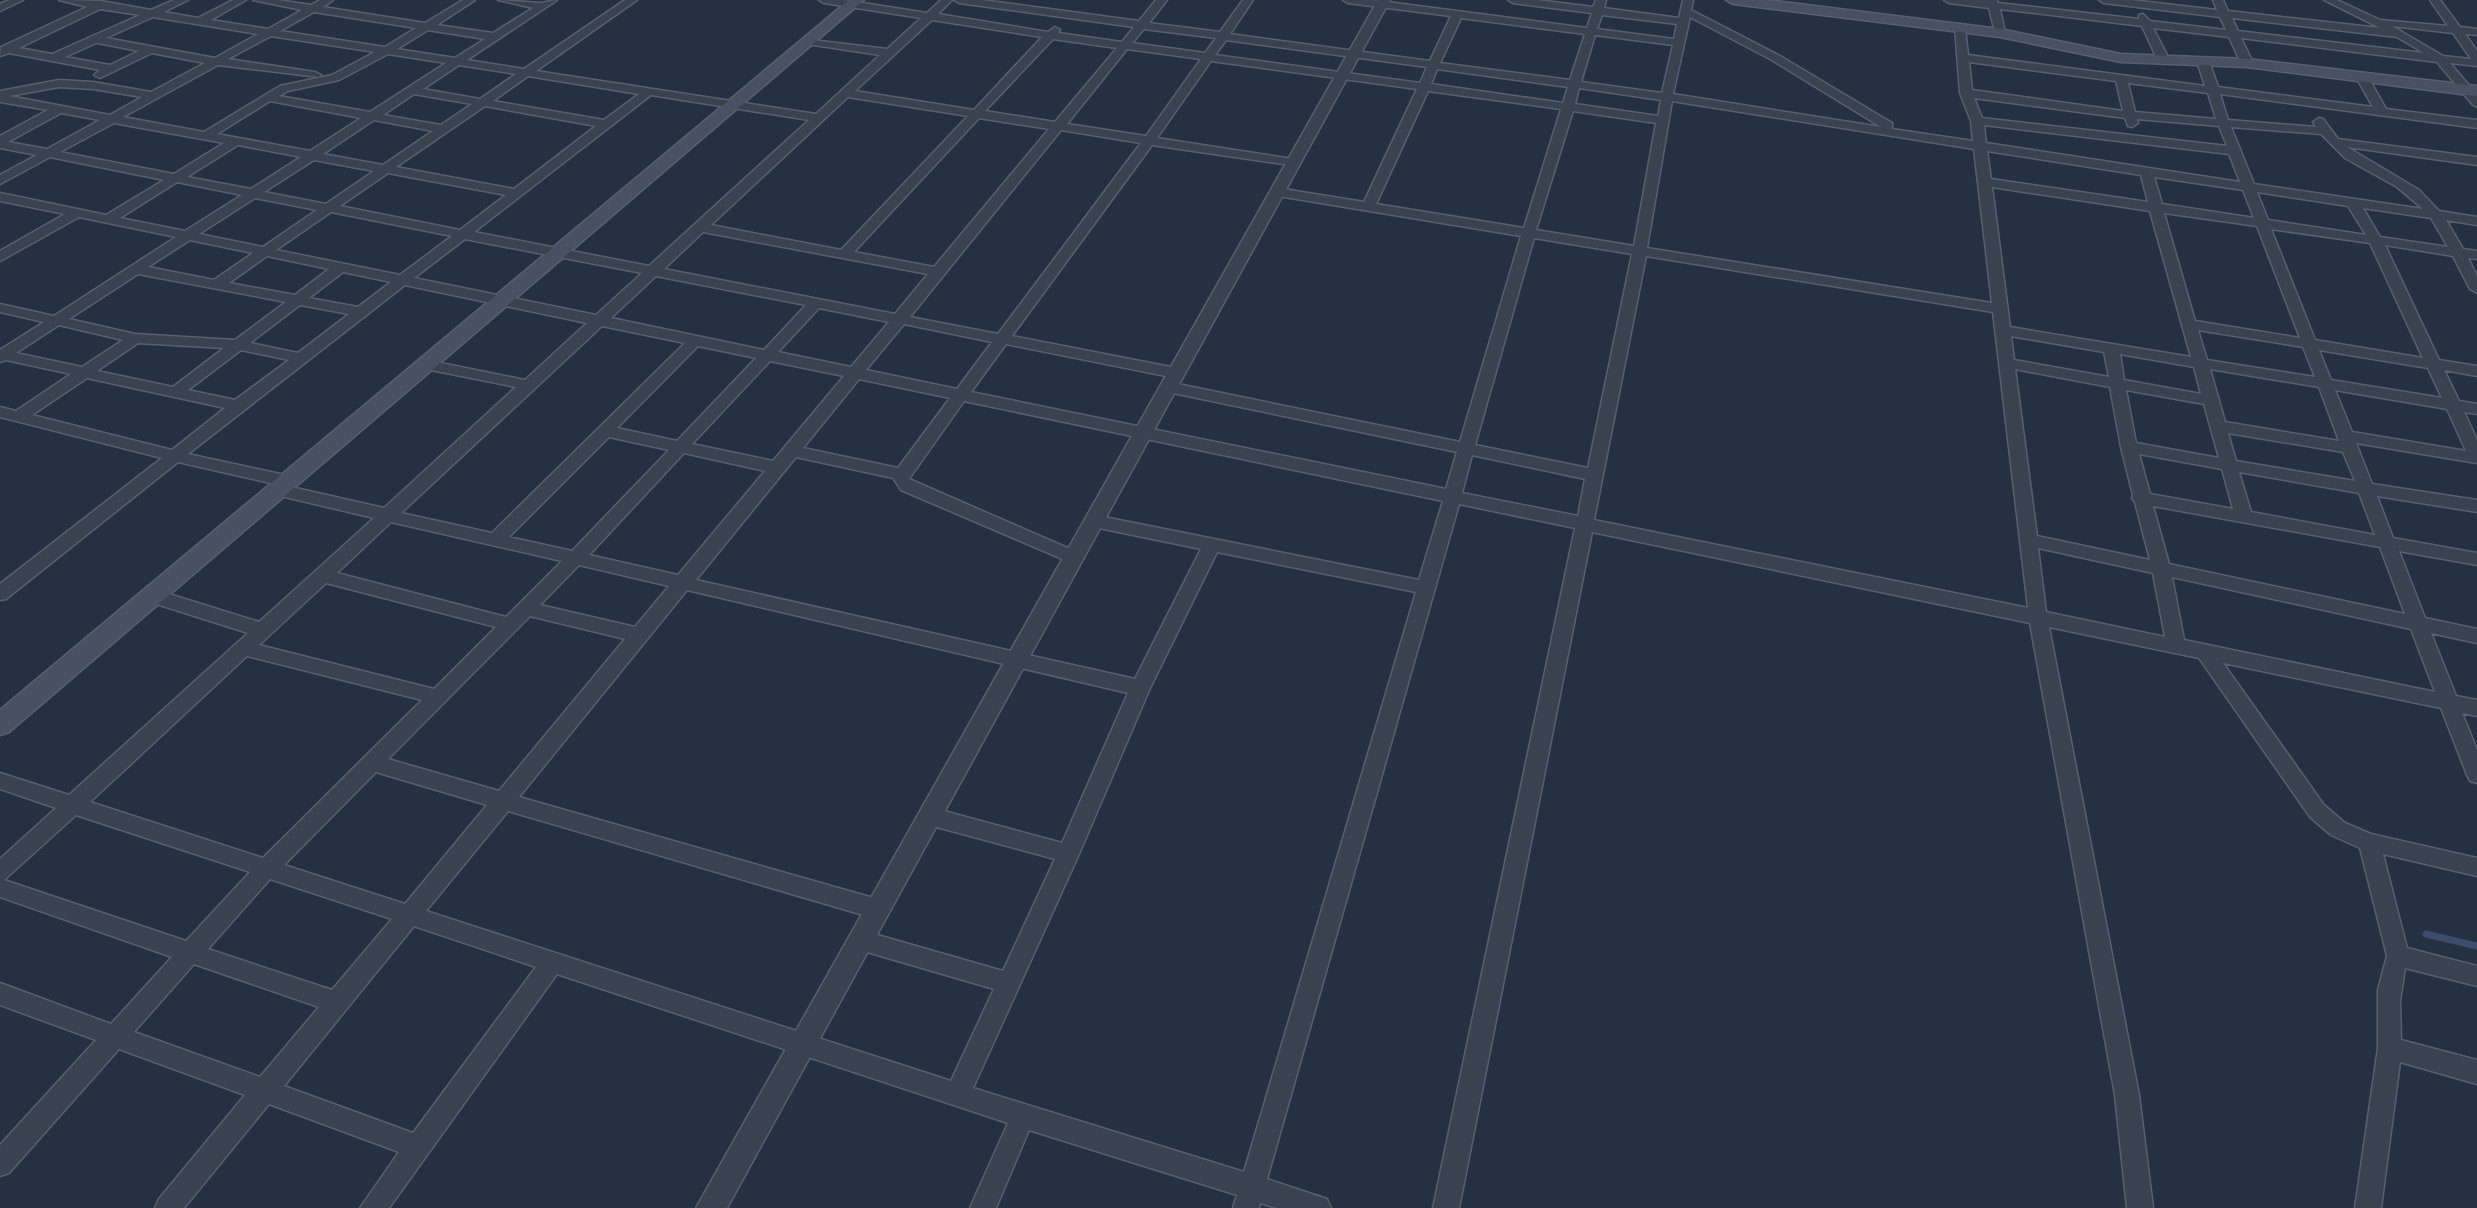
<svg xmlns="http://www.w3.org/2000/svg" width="2477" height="1208" viewBox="0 0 2477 1208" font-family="'Asap Condensed',sans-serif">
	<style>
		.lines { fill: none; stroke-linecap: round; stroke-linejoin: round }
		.stream { stroke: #3b4d6a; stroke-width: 7 }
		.minor-casing { stroke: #57606e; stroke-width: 3 }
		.tertiary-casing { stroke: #57606e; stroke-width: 3 }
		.secondary-casing { stroke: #57606e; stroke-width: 3 }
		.minor { fill: #3a4250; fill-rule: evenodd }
		.tertiary { fill: #3a4250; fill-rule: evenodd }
		.secondary { fill: #485163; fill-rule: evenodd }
	</style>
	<rect width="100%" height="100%" fill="#253041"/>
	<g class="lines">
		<path class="stream" d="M2426,934L2477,946"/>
		<defs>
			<g id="minor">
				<path d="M9,0H23L0,11V4Z"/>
				<path d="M59,0L101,1L151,10L174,0H188L164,12L198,18L233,0H246L211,20L268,29L302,10L253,0H278L311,5L320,0H333L323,7L425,23L463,0H475L437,25L493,33L533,8L498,0L541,3L557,0L467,60L524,69L625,0H637L536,71L816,114L880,55L807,44L803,43V39L887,49L921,18L824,3L819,0H844L927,13L941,0H952L938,14L1048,32L1055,27L1060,30L1058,33L1122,42L1134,27L959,3L954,0H982L1139,21L1156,0H1167L1149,23L1220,32L1243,0H1253L1230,34L1430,61L1451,16L1348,3L1343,0H1372L1587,28L1592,13L1513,3L1508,0H1537L1593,7L1596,0H1606L1604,8L1679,18L1683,0H1693L1691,10L1780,56L1892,123V129L1973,141L1971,121L1960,93L1955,27L1960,24L1965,27L1968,55L2205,86L2197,61L2203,58L2209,61L2218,87L2373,107L2356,77L2362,74L2368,77L2386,109L2477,120V128L2220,94L2228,120L2316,127L2313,122L2319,118L2323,119L2338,139L2477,157V165L2347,147L2419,190L2439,211L2477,217V225L2446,220L2463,249L2477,251V259L2468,258L2477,276V293L2470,289L2453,256L2385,245L2439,360L2477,366V376L2444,370L2459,401L2477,404V414L2464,412L2477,440V463L2356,443L2372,484L2477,500V512L2377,496L2393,538L2477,553V565L2399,551L2425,618L2477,629V643L2431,633L2456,696L2477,700V716L2462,713L2477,750V783L2470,781L2467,775L2441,708L2223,663L2324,805L2345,823L2371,834L2477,858V876L2383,854L2407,948L2477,966V986L2405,968L2400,1001L2401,1040L2477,1060V1084L2400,1062L2381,1208H2355L2378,1048V990L2387,956L2360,848L2331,835L2310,817L2199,658L2049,627L2139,1095L2153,1208H2127L2115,1095L2030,623L1592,532L1459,1208H1433L1575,528L1459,504L1267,1179L1327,1199L1331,1208H1277L1260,1203L1259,1208H1233L1237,1195L1029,1130L996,1208H970L1008,1123L557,974L389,1208H360L399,1152L269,1104L184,1208H155L159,1199L245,1095L119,1049L9,1173L0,1176V1145L96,1040L0,1005V983L111,1024L172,957L0,897V859L56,808L0,789V773L69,795L248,633L147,601L144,596L147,591L153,589L259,622L374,518L272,494L270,490L272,486L278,484L384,508L516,387L421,368L418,365L421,362L426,360L525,380L587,323L405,285L188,454L294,477L296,481L294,485L288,487L178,462L6,599L0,600V584L162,458L0,417V407L16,411L71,374L6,360L0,362V350L44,322L0,312V304L54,316L176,237L79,217L0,261V251L65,214L0,201V193L106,215L164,180L50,157L0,184V175L37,155L0,148V136L48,110L0,102V91L59,80L93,82L151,92L205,63L152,53L100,78L94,75L100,70L9,53L0,56L1,47L87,7ZM100,9L140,15L52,54L19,48ZM314,12L416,28L385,47L280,31ZM1602,15L1677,24L1674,39L1597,29ZM153,17L258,34L215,58L106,38ZM1690,17L1772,60L1881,127L1673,94ZM1461,18L1585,34L1570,80L1440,63ZM932,20L1042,37L974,110L855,91ZM1144,29L1216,38L1205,53L1132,43ZM428,30L485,39L455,58L397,49ZM1595,35L1673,45L1662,93L1581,82ZM271,36L375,52L332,75L280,86L204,132L123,117L218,65L319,77L321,75L315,72L228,59ZM1053,39L1117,48L1055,122L985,111ZM1226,40L1427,67L1420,83L1215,55ZM96,43H98L139,51L110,65L65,57ZM1127,49L1201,59L1146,136L1067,124ZM388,54L446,63L370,112L279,96L288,91L339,80ZM1211,61L1417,89L1364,202L1277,188L1271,192L1272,195L1521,236L1460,442L1168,382L1160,387L1168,392L1457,452L1446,489L971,392L1006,344L1176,378L1181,376L1184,373L1181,370L1176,368L1012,336L1152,145L1297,166L1299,163L1293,159L1157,138ZM1969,62L2116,81L2123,111L1972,90ZM459,65L516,74L480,99L423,89ZM1437,69L1568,87L1563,103L1431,84ZM528,76L639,94L604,120L493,101ZM2128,83L2208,93L2216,119L2135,112ZM59,87L93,89L142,97L110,115L9,96ZM1579,88L1661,100L1658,116L1575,104ZM1428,91L1561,109L1524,228L1376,204ZM414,94L472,104L441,125L383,115ZM651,95L809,120L649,266L474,232ZM848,97L968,116L841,250L711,225ZM1974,98L2125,118L2128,126L2132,127L2138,123L2137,119L2219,126L2227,146L1982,118ZM270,101L361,118L310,151L217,134ZM1672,101L1974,149L1992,303L1647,248ZM485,106L596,126L514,189L396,167ZM1573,111L1656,123L1634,246L1536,230ZM61,113L100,120L47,149L8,142ZM979,118L1049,129L934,267L854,252ZM374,120L433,131L383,165L323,154ZM114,123L224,143L174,174L60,152ZM1984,125L2229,154L2240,182L1986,143ZM2231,127L2321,134L2345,158L2397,187L2423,209L2254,184ZM1061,130L1141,143L998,334L910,317ZM238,145L301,157L251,189L187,177ZM1987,151L2141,175L2148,202L1991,179ZM314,160L374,171L326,204L264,192ZM388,173L506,195L460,230L340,206ZM2154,177L2243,190L2254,218L2162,204ZM177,182L242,195L185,231L120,218ZM1992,187L2150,211L2191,357L2010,327ZM2257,192L2348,206L2366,235L2268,220ZM255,198L317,210L263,247L199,234ZM2363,208L2431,218L2448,247L2380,237ZM331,212L452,236L400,275L276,250ZM2164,213L2257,226L2300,338L2195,321ZM2271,229L2370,243L2423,358L2315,340ZM703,232L928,274L895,314L664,269ZM1534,238L1632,254L1588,468L1475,445ZM465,239L642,273L596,315L414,278ZM190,240L253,253L214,280L148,267ZM267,256L329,269L295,295L229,283ZM1646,256L1993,312L2028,608L1594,520ZM343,272L391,282L358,307L309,298ZM138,274L286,302L235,340L135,334L69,319ZM656,276L806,305L764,350L611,318ZM300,305L349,314L298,353L250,343ZM819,308L889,322L851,367L778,352ZM904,324L992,342L957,389L866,370ZM59,325L123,340L82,367L16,353ZM602,326L685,343L492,533L401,513ZM2198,330L2303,347L2315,377L2207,360ZM2011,336L2104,352L2109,377L2014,360ZM138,343L224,348L173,387L97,371ZM698,346L756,358L677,441L617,428ZM241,350L289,360L235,400L188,390ZM2319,350L2428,368L2442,398L2331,380ZM2120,354L2194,367L2201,394L2124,380ZM770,361L844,376L773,461L692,444ZM2015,369L2110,387L2121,447L2133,495L2132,498L2135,502L2150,560L2037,536ZM2210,369L2319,387L2339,441L2225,422ZM87,378L225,408L172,450L32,415ZM859,379L950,398L898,468L803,448ZM2126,390L2204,404L2219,458L2136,443ZM2335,390L2447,409L2466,451L2352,432ZM964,401L1443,501L1419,580L1094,515L1088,517L1086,521L1088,525L1094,527L1201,549L1135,679L696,580L796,457L893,478L901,490L1067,561H1079L1082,557L1079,553L909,479ZM2228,433L2343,452L2355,481L2236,461ZM609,437L669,450L572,551L509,537ZM684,453L765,471L678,575L589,555ZM2139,454L2222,469L2233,509L2150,494ZM1472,455L1585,479L1578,516L1462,493ZM2239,472L2359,493L2375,535L2251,512ZM2153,506L2380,547L2405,614L2169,564ZM391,522L562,561L506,617L337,573ZM2038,548L2153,573L2165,637L2046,612ZM1217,552L1416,592L1244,1172L973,1088L1079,854L1150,688ZM579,565L669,586L635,627L540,605ZM2172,577L2411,629L2435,692L2184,640ZM326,583L496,627L434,689L259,645ZM687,590L1128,693L1062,843L929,807L922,810L919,816L922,822L929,825L1055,859L1003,971L860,930L852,933L849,940L852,947L860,950L994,989L951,1081L426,911L508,811L877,919L885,916L888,909L885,902L877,899L519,797ZM530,616L625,639L499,791L388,759ZM247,656L422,700L263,858L90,802ZM376,772L487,805L405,904L284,865ZM76,815L250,872L186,941L4,880ZM270,879L392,919L332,990L208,949ZM414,926L536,967L413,1133L284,1086ZM194,964L319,1007L260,1077L134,1032Z"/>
				<path d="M1944,0H1997L1998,3L2139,19V15L2143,14L2150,21L2226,30L2220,17L2104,3L2099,0H2131L2217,10L2213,0H2223L2228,11L2380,28L2324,0H2337L2380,20L2448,26L2430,0H2440L2460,27L2477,29V35L2465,34L2477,51V66L2450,63L2477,95V107L2473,105L2437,62L2241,38L2253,63L2247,66L2241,63L2229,37L2153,28L2170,61L2164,64L2158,61L2142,26L2000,9L2005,33L2000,36L1995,33L1989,8L1949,3ZM2232,18L2397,37L2424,53L2238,31ZM2392,26L2453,33L2471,59L2443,56Z"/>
			</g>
			<path id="tertiary" d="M1378,0H1390L727,1208H696Z"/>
			<g id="secondary">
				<path d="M849,0H864L9,732L0,735V710Z"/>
				<path d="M1726,0H1767L2000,29L2121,54L2247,59L2477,86V96L2247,67L2121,62L2000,37L1733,4Z"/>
			</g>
		</defs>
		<use href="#minor" class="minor-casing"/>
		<use href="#tertiary" class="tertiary-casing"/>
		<use href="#secondary" class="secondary-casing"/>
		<use href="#minor" class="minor"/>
		<use href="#tertiary" class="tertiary"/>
		<use href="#secondary" class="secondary"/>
	</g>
</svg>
